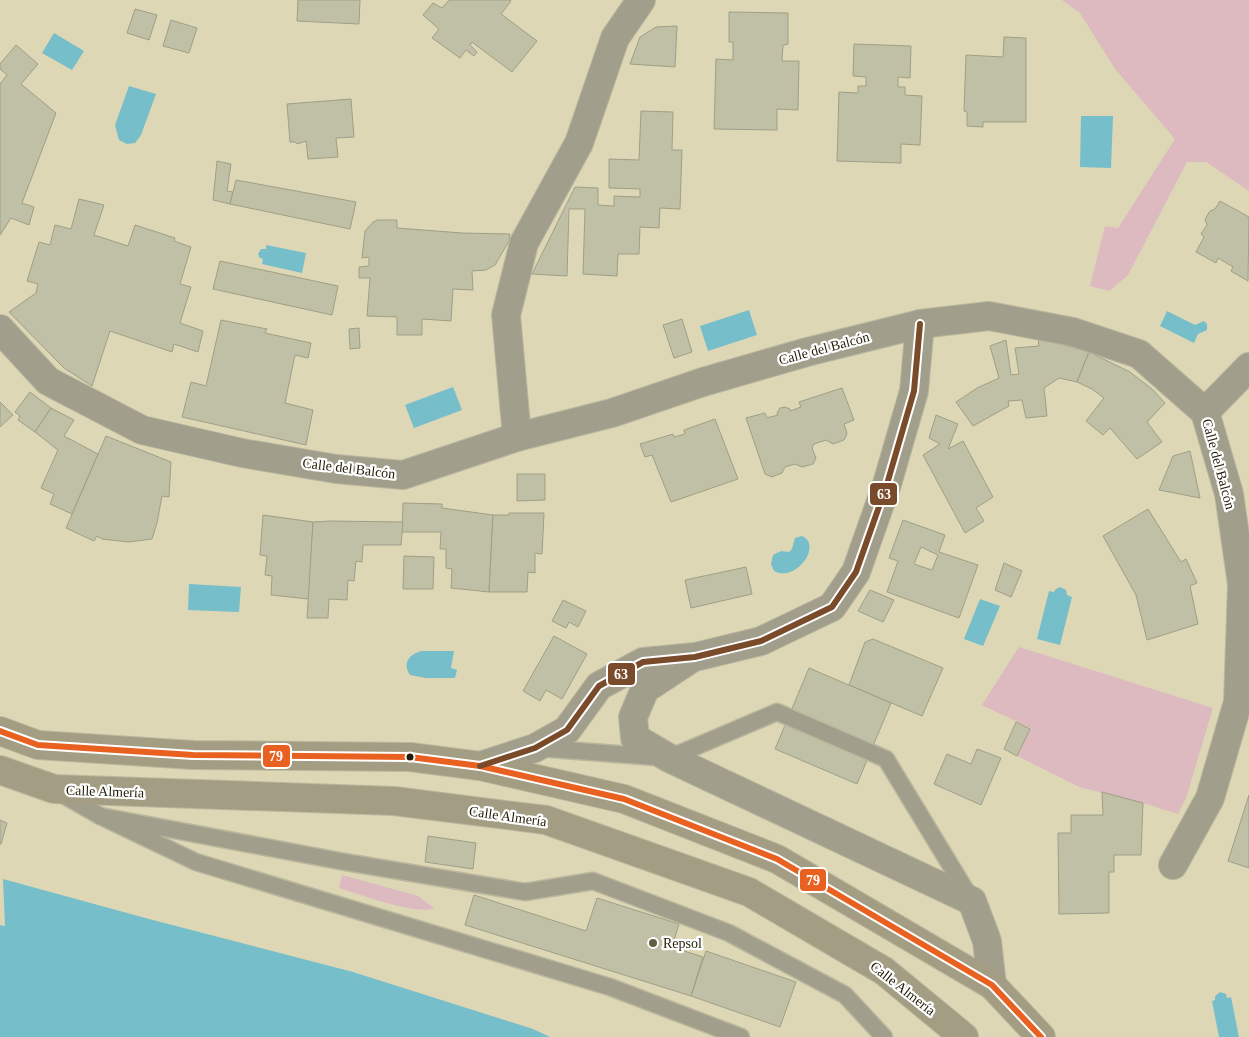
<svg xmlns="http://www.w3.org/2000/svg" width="1249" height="1037" viewBox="0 0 1249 1037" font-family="Georgia,serif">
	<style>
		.green { fill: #dcbac0 }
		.water { fill: #76bec9 }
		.building { fill: #c0c0a7; stroke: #9f9f86; fill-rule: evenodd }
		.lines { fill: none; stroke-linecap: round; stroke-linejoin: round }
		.lane-casing { stroke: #bbb79d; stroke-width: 19 }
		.street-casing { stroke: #bbb79d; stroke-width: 30 }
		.primary-casing { stroke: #bbb79d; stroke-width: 30 }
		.lane { stroke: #a19e8c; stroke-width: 16 }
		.street { stroke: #a19e8c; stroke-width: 28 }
		.primary { stroke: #a29d83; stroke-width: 28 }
		.bus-1-casing { stroke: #fff; stroke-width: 10 }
		.bus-2-casing { stroke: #fff; stroke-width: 10 }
		.bus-1 { stroke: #e86121; stroke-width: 6 }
		.bus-2 { stroke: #7a4b2a; stroke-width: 6 }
		.bus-dot { fill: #201c05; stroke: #fff; stroke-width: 2 }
		.poi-dot { fill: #625d43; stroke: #fff; stroke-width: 2 }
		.labels { text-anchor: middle; stroke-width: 4.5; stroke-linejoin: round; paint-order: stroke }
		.street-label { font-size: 14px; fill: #201c05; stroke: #fff }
		.poi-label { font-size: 14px; fill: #201c05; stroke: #fff; text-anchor: start }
		.line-badge { stroke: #fff; stroke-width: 2 }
		.badge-label { font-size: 14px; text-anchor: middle; font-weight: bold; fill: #fff }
	</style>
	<rect width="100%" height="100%" fill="#ddd7b6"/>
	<g class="green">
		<path d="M1062,0H1249V191L1206,162H1187L1128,275L1109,291L1090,286L1105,226L1118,228L1175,139L1115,69L1080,13Z"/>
		<path d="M1019,647L1213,708L1186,798L1178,814L1143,803L1079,787L1017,756L1030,728L982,705Z"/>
		<path d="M342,875L418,896L434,908C419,916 358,894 339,888Z"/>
	</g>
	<g class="water">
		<path d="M54,33L84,51L72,70L42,53Z"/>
		<path d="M129,86L156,94L141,135L135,143L127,144L119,140L115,125Z"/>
		<path d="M1081,116H1113L1111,168L1080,167Z"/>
		<path d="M266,245L306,253L302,273L262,264L263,259L260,258L258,254L261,249H266Z"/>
		<path d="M749,310L757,335L708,351L700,326Z"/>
		<path d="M1167,311L1195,325L1204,321L1207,324V330L1198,334L1194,343L1160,326Z"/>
		<path d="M453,387L462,410L414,428L405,405Z"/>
		<path d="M802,536C823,545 796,583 774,571L771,564L773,555L781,551L789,552L792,549L795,538Z"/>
		<path d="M189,584L241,587L239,612L188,610Z"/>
		<path d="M1060,587L1066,590L1067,595L1072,597L1060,645L1037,639L1049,591L1054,592L1056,589Z"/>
		<path d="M980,599L1000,606L983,646L964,639Z"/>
		<path d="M422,651H454L451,668L457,670L455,678H426L410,675C402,663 409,654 422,651Z"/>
		<path d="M3,879L149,919L353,972L533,1029L550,1037H0V925L5,926Z"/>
		<path d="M1220,992L1226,994L1227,998L1231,997L1239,1037H1219L1212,1001L1215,1000V996Z"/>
	</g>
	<g class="building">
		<path d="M298,0H360L359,24L297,21Z"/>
		<path d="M449,0H510L511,1L501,14L537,41L512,72L472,42L470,45L477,52L474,56L466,50L460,58L432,38L439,29L423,15L433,3L442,8Z"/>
		<path d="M135,9L157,15L149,40L127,33Z"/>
		<path d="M729,12L788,13V44L783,45L782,61H799L798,110L777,109V130L714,129L716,59L733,60V42H729Z"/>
		<path d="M171,20L197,28L189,53L163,46Z"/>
		<path d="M677,26L675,67L630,64L640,37L656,27Z"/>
		<path d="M1004,37L1026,38V122H983V127L967,126V112L964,111L966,55L1003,57Z"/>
		<path d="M854,44L911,46L910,78L898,77V87H905V95L922,96L920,145L901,144V163L837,161L839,92L858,93V86H866V77L853,76Z"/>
		<path d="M16,45L38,64L21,84L56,113L22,203L34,207L29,225L11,218L0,235V84L7,75L0,69V64Z"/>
		<path d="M351,99L354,137L336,138L338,157L308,159L306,141L297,144L295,142H290L287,104Z"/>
		<path d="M641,111L673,112L672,150H682L680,209L660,208L659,228L640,227L639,254H618L617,276L583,274L585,209H569L567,276L532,274L575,187L598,188V205L614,206V196L640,197V189L609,188V159L639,160Z"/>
		<path d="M217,161L231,164L227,191L233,192L230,204L213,200Z"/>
		<path d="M236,180L356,202L350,229L230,204Z"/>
		<path d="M79,199L104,205L94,235L128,246L135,225L175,238L174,241L191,247L180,284L191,287L180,323L203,331L198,352L174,344L172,352L110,331L92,386L64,368L9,312L36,293L38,284L27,281L39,242L50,245L55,225L71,229Z"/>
		<path d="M1220,201L1249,217L1248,281L1231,271L1233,267L1218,258L1216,263L1196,252L1204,237L1201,234L1207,225L1205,219L1210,211L1215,209Z"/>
		<path d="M377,220H397V228L462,233L510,234L509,241L495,265L486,270L472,271L473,290L453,289L451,321L422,319V335H397V317L367,316L370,278H359V267L369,266V257L362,258L365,231L373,222Z"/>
		<path d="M220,261L338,286L332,315L213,289Z"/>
		<path d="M682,319L692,352L674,358L663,325Z"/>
		<path d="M221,320L267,329L265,333L311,343L308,358L295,355L285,403L313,410L306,445L182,417L191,382L206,386Z"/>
		<path d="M359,328L360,348L350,349L349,329Z"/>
		<path d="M1038,338L1089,352L1077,382L1059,378L1044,388L1047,416L1026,418L1022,400L1008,401L1009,406L973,426L956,402L977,388L999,378L990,346L1006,340L1011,375L1019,374L1015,348L1039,346Z"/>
		<path d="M1089,352L1130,372L1152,389L1165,403L1147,422L1162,442L1137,459L1110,428L1103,435L1086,421L1104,398L1092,389L1077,382Z"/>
		<path d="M842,388L854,420L844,424L847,434L844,440L833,444L826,440L814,444L812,448L816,458L813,464L802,467L795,464L785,467L782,473L772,477L765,474L746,418L765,413L767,418L778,415L777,413L780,408L785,407L790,409V411L801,407L799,402Z"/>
		<path d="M30,392L51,408L35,432L18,420L20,416L15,412Z"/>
		<path d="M0,402L13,415L0,427Z"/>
		<path d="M51,408L74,420L64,436L98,454L72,514L50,504L54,494L41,488L58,450L35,432Z"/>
		<path d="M936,415L958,424L948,449L963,441L993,497L976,508L984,521L965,533L923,455L940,444L929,438Z"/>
		<path d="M715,419L738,479L671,502L652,455L645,457L640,444L673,434L674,437L685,434L684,430Z"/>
		<path d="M106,436L171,462L169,497L162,496L157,523L152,539L129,542L102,539L97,536L94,541L66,528Z"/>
		<path d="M1190,451L1200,498L1159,490L1173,456Z"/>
		<path d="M517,474H545V500L517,501Z"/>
		<path d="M403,503L442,504V508L493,515L489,592L451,588L452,569L446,568V549H440L441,532H402Z"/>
		<path d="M1148,509L1181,562L1186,559L1197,583L1190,586L1198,624L1147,640L1136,595L1103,536Z"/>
		<path d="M509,513H544L542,554L535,553V573L528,572L527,592H489L493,515H509Z"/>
		<path d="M263,515L313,522L309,599L271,595L272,576L265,575L267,556L260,555Z"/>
		<path d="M903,520L945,535L939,552L978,565L959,618L887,592L898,561L889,558ZM921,547L938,555L932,570L914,564Z"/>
		<path d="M330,521L403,522L401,545H363L362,562L356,561L354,581L348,580L347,600L329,599L328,618H307L313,522Z"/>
		<path d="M404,556L434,557L433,589H403Z"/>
		<path d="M1004,563L1022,571L1011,597L995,590Z"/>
		<path d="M746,567L752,594L691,608L685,580Z"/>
		<path d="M870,590L894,600L883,622L858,611Z"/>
		<path d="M563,600L586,611L578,627L569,622L566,628L552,621Z"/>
		<path d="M554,636L587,654L562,699L546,690L540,701L523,691Z"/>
		<path d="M873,639L943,668L922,716L849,685L865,642Z"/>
		<path d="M809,668L891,703L857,784L775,749Z"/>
		<path d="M1016,722L1030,729L1017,756L1004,749Z"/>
		<path d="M977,749L1001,758L981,805L934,784L947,754L971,764Z"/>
		<path d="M1102,792L1143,803L1141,855H1114V872H1109V913L1059,914L1058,833H1071V815H1103Z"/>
		<path d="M1249,795V868L1228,861Z"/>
		<path d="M0,820L7,823L1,844H0Z"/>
		<path d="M428,836L476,843L473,869L425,862Z"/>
		<path d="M474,895L586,931L597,898L679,924L672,947L703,957L691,996L465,925Z"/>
		<path d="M706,951L796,982L780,1027L691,996Z"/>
	</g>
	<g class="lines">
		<defs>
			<g id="lane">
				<path d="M539,748L669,758L777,712L886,759L971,899"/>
				<path d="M60,793L100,816L196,862L610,987L741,1037"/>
				<path d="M100,816L345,862L525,892L593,881L729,933L845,995L884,1037"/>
			</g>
			<g id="street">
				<path d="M0,329L48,381L142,430L242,453L336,469L403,475L517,437L612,413L703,382L807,352L920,324L989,316L1073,332L1139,354L1205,412L1229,494L1242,584L1238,702L1210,798L1173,865"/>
				<path d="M1205,412L1249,367"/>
				<path d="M517,437L506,315L524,243L579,143L615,38L641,0"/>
				<path d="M689,660L645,689L633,717L635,738L669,758L972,901L987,941L992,985"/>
				<path d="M480,766L535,748L567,730L599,686L643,662L695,657L761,641L832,607L856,572L887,484L914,391L920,324"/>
			</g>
			<g id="primary">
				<path d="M0,731L38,745L193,755L410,757L480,766L624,799L777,859L992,985L1041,1037"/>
				<path d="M0,770L54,789L394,801L546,820L749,892L884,971L964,1037"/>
			</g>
		</defs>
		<use href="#lane" class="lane-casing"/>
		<use href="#street" class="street-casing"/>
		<use href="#primary" class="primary-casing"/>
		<use href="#lane" class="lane"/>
		<use href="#street" class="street"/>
		<use href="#primary" class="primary"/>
		<defs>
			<path id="bus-1" d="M0,731L38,745L193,755L410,757L480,766L624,799L777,859L992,985L1041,1037"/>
			<path id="bus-2" d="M480,766L535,748L567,730L599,686L643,662L695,657L761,641L832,607L856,572L887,484L914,391L920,324"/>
		</defs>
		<use href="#bus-1" class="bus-1-casing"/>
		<use href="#bus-2" class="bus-2-casing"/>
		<use href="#bus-1" class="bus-1"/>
		<use href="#bus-2" class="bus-2"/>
	</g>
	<circle class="bus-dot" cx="410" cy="757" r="4.5"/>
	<circle class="poi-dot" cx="653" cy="943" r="5"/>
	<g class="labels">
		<g class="street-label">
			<text transform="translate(824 348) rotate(-15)" y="5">Calle del Balcón</text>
			<text transform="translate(1219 464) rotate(75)" y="5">Calle del Balcón</text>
			<text transform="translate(349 468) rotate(7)" y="5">Calle del Balcón</text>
			<text transform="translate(105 791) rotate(2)" y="5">Calle Almería</text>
			<text transform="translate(508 816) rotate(8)" y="5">Calle Almería</text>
			<text transform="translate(903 988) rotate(38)" y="5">Calle Almería</text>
		</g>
		<g class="poi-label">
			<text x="663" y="948">Repsol</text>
		</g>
	</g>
	<g class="line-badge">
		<rect x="869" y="482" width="29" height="24" rx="5" fill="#7a4b2a"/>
		<rect x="607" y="662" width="29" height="24" rx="5" fill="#7a4b2a"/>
		<rect x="262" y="744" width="29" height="24" rx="5" fill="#e86121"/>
		<rect x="799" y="868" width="28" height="24" rx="5" fill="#e86121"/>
	</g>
	<g class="badge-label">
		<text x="884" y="499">63</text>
		<text x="621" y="679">63</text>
		<text x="276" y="761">79</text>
		<text x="813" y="885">79</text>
	</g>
</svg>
